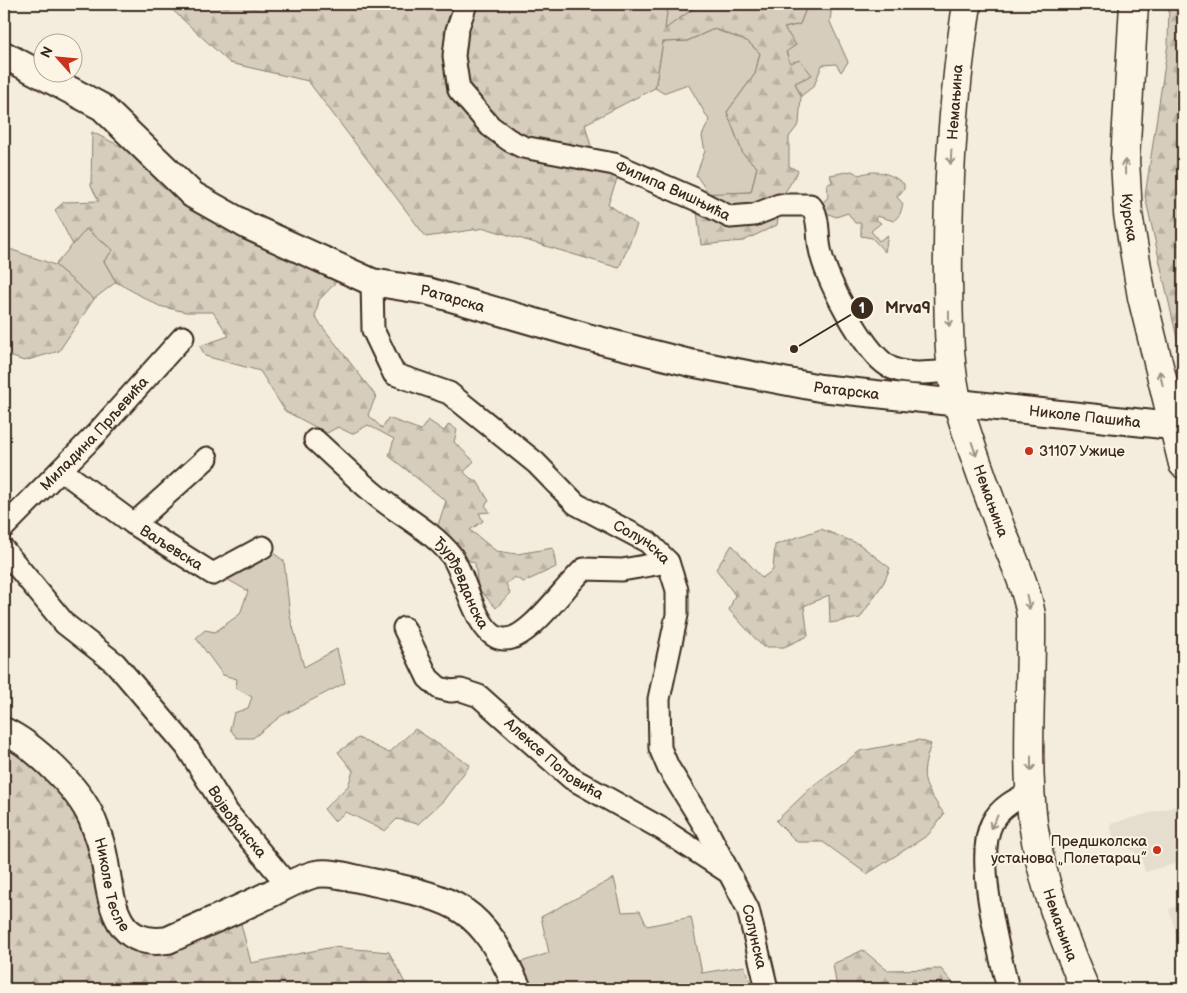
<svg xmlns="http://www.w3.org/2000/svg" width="1187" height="993" viewBox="0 0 1187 993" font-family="'Balsamiq Sans',sans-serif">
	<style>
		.built { fill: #e5ddce }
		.green { fill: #d6cdbd; stroke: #887c6e }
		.forest { fill: url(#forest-firs); stroke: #887c6e }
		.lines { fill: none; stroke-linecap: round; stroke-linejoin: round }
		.minor-casing { stroke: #3b2a1e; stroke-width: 25 }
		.tertiary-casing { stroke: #3b2a1e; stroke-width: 30 }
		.secondary-casing { stroke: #3b2a1e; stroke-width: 31 }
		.minor { stroke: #fcf5e5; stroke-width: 21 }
		.tertiary { stroke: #fcf5e5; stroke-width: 26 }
		.secondary { stroke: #fcf5e5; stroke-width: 28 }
		.oneway { stroke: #9c9082 }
		.poi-dot { fill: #c8321e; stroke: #fcf5e5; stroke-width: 2 }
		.labels { text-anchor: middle; stroke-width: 4; stroke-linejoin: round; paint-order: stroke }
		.street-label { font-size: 15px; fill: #3b2a1e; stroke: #fcf5e5 }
		.poi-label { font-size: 15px; fill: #3b2a1e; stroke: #fcf5e5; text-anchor: start }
		.leader { fill: none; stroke: #3b2a1e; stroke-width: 2 }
		.callout-dot { fill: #3b2a1e; stroke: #fcf5e5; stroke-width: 2 }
		.mark-label { font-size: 15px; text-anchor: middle; font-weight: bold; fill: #fff }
		.callout-label { font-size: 16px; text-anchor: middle; font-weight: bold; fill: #3b2a1e; stroke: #fcf5e5; stroke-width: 4; stroke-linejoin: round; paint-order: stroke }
	</style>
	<defs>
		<pattern id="forest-firs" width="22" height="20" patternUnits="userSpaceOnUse" patternTransform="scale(1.25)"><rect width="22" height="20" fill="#d6cdbd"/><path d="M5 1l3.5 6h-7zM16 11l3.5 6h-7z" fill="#b9b0a2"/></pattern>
	</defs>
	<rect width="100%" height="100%" fill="#f4eddd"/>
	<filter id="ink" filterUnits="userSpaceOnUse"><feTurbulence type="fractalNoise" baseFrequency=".02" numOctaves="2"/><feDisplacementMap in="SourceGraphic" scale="10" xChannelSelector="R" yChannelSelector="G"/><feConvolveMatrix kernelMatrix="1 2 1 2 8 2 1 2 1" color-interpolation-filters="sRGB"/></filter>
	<g filter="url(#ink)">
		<g class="built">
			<path d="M1183,804V884L1177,863L1145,872L1141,857L1121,842H1114L1110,824Z"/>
			<path d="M1183,904V955H1182L1169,909Z"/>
		</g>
		<g class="green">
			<path d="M668,4H700L664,30Z"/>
			<path d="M799,4H832L830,22L848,62L841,72L836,64L822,65L814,86L801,96L795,83L811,75L790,63L786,51L796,45L784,28L800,24L805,11Z"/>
			<path d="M714,29L747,41L760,53L755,74L727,112L743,154L757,167L751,192L709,194L696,175L705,151L702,136L709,120L688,84L663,93L655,88L663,42L687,41Z"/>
			<path d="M86,229L113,250L104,261L116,282L94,299L55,265Z"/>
			<path d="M268,549L284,561L290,616L304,667L337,649L345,683L281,716L253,738H237L230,729L234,713L248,708L252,697L236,688L237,679L223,675L196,638L205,630L215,632L240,614L248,591L221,576Z"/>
			<path d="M614,878L622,912L640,911L647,926L691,917L702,973L744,966L753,989H530L515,964L549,953L541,917Z"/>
		</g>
		<g class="forest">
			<path d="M166,4H668L665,29L700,4H799L805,11L800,24L784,28L796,45L786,52L790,63L800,60L812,75L795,83L801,96L799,124L789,137V166L798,171L781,199L777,225L743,241L701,245L695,194L751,192L757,167L743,154L727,112L755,74L760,53L747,41L714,29L687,41L663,42L655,88L585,124L597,169L619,174L608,204L637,225L619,268L485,228L426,237L308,81L230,63Z"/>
			<path d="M1169,4H1183V365L1145,196L1168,44Z"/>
			<path d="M92,132L158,165L342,276L319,300L315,317L376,396L368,415L382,428L388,418L421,430L428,420L444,431L449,424L457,430L454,442L474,461L464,472L470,478L477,481L489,501L485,505L490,512L479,513L483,521L470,530L496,551L517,554L553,548L556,567L524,582L514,577L506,584L510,593L496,608L478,588L475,563L468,560L438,525L446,501L389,456L394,439L368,425L352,434L338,427L327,433L285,411L260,371L205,356L200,346L229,336L213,312H186L159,306L116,282L104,261L113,250L86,229L73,245L55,210L64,202L99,201L91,186Z"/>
			<path d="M852,171L859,175C876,169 889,172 904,184V189L897,197L903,204L900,214L894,221L877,216L875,219L881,223L871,231L879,241L888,235L885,252L872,238L861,236V223H855L848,213L836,217L817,209L828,197L827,185L832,182L830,175Z"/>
			<path d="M4,247L55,265L94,299L59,351L24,361L4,354Z"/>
			<path d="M821,529L859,544L890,568L884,582L860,618L830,623L829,595L804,606L808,636L784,647H763L729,610L735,595L716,569L732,545L762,578L773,570L775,545Z"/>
			<path d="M415,729L470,765L443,801L418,824L397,819L385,831L346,812L334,821L324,809L348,786L353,771L338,752L358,738L389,753Z"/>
			<path d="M4,739L81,788L116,925L165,943L240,920L251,963L333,947L389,952L408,989H4Z"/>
			<path d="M919,740L931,744C919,780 923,783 944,814L928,835L867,874L823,842H797L776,821L815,784L860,751Z"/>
			<path d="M863,950L887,970L941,969L958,989H837L833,964Z"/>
		</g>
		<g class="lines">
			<defs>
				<g id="minor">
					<path id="s1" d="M466,4L457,30L454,56L459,90L490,126L509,140L523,147L614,164L695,199L730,217L754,215L779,205H810C820,215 817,236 820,249C825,278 863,350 888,366C905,377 933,372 952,371"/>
					<path id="s2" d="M372,282L373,330L394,374L449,393L536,463L576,504L648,542L668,562L677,590V615L659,699L660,748L668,767L707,830L748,909L767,989"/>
					<path id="s3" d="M315,440C335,458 355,478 377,496C400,515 432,531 451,555C466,574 476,641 506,639C530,638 565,586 584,569L622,570L668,562"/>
					<path id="s4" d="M61,470L134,524L213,574L263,547"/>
					<path d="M134,524L207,458"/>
					<path id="s5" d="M4,527L96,434L183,337"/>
					<path id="s6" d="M4,550L65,624L115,663L186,746L228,813L287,884"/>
					<path id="s7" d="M404,628L428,678L439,688L451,691L461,690L479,696L571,778L662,829L728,872"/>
					<path d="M1008,989C999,950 974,858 992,823C1000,807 1016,799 1031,792"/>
				</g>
				<g id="tertiary">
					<path id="s8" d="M4,55L102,107L193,195L248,226L372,282L427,291L587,337L690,363L820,388L1172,426"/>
					<path id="s9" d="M4,731C34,745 79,788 92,819C96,829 100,839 102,848C112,888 107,949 168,940C201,925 235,911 268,895C284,887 299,878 316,874C333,871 356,879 372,882C460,900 480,906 518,989"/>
				</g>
				<g id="secondary">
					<path id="s10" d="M967,4C953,96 947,190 948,283C949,324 948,364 958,404C970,446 986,488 1001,529C1012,557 1026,585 1031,615C1032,683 1025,756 1033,823C1041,880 1063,937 1085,989"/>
					<path id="s11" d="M1134,4L1125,160L1128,214L1142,297L1183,464"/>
				</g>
			</defs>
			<use href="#minor" class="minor-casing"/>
			<use href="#tertiary" class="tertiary-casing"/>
			<use href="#secondary" class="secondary-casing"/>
			<use href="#minor" class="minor"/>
			<use href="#tertiary" class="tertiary"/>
			<use href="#secondary" class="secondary"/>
		</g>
		<defs><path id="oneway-shaft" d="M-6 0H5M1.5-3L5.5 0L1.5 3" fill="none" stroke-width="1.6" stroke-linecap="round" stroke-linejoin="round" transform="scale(1.25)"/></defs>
		<g class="oneway">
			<use href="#oneway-shaft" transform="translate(951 157) rotate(93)"/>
			<use href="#oneway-shaft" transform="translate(1125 167) rotate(-91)"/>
			<use href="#oneway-shaft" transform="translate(949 319) rotate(89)"/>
			<use href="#oneway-shaft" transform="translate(1161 378) rotate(-103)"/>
			<use href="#oneway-shaft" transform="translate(974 449) rotate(71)"/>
			<use href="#oneway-shaft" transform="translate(1028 602) rotate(78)"/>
			<use href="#oneway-shaft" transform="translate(1031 764) rotate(90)"/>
			<use href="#oneway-shaft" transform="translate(994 822) rotate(119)"/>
		</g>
	</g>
	<g class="poi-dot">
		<circle cx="1029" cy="451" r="5"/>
		<circle cx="1157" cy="850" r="5"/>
	</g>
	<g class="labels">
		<g class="street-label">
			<text transform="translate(955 102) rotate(-86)" y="5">Немањина</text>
			<text dy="5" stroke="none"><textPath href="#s1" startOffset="332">Филипа Вишњића</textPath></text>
			<text dy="5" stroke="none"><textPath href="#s11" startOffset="214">Курска</textPath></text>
			<text dy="5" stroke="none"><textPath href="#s8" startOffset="519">Ратарска</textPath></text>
			<text dy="5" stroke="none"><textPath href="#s8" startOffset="924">Ратарска</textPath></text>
			<text dy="5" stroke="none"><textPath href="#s8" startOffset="1164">Николе Пашића</textPath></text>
			<text dy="5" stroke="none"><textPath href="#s5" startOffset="130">Миладина Прљевића</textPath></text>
			<text dy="5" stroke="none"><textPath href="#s10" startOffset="504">Немањина</textPath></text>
			<text dy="5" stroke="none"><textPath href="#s2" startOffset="400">Солунска</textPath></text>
			<text dy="5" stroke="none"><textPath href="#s4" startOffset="135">Ваљевска</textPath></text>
			<text dy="5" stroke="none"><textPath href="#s3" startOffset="208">Ђурђевданска</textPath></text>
			<text dy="5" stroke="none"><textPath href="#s7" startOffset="210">Алексе Поповића</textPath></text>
			<text dy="5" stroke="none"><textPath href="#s6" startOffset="360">Војвођанска</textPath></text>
			<text dy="5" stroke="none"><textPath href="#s9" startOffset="195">Николе Тесле</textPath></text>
			<text dy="5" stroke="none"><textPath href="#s10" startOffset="939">Немањина</textPath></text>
			<text dy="5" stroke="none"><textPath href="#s2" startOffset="835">Солунска</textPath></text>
		</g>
		<g class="poi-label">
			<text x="1039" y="456">31107 Ужице</text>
			<text x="1147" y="846" text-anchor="end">Предшколска<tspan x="1147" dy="17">установа „Полетарац”</tspan></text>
		</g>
	</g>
	<path class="leader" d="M794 349L862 308"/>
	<g class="callout-dot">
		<circle cx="794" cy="349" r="5"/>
		<circle cx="862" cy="308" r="12"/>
	</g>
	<g class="mark-label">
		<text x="862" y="313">1</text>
	</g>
	<g class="callout-label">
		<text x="908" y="313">Mrva9</text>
	</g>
	<rect width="1187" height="993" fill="none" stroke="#fcf5e5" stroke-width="20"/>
	<rect x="10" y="10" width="1167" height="973" fill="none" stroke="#3b2a1e" stroke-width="2" filter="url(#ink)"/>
	<g transform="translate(58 58) rotate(297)"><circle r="24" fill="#fcf5e5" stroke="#afa495"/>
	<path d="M0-4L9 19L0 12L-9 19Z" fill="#c8321e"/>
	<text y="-8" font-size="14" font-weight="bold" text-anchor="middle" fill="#3b2a1e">N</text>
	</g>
</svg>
